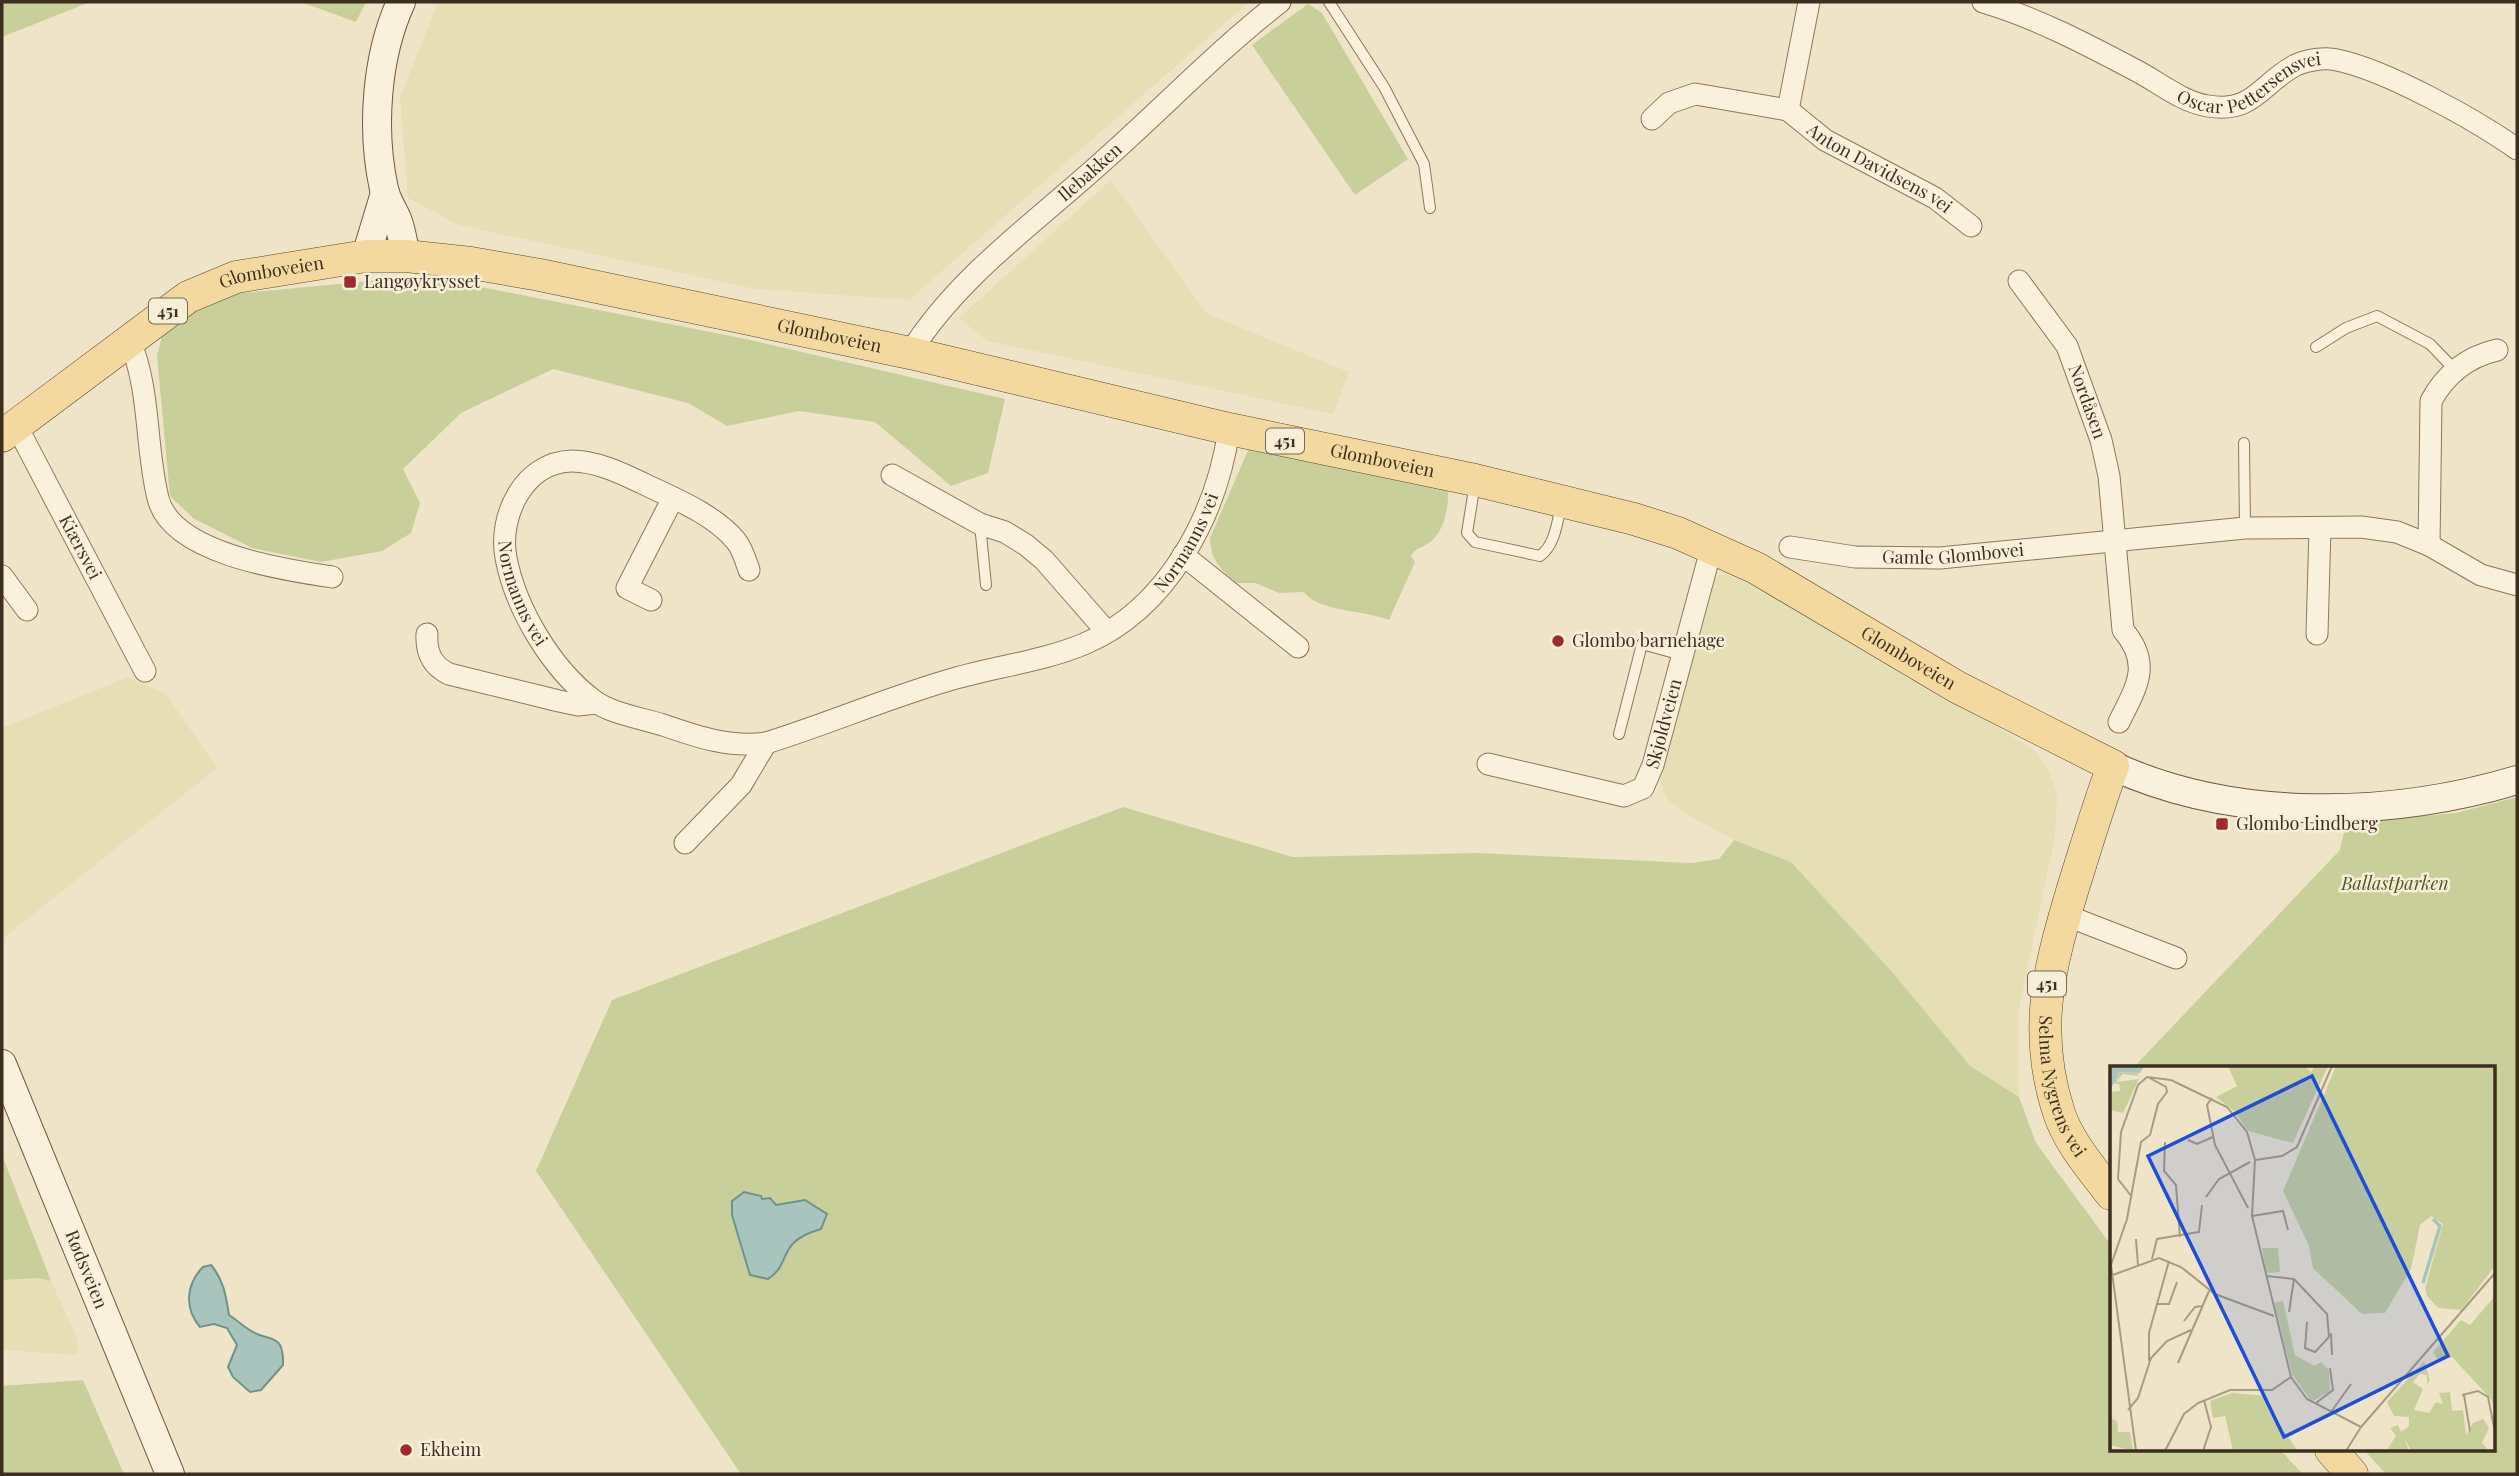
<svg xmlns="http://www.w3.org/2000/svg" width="2519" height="1476" viewBox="0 0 2519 1476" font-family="'Playfair Display',serif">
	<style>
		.farmland { fill: #e6deb5 }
		.green { fill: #c9cf9b }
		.water { fill: #a9c4bc; stroke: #6f938a; stroke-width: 2 }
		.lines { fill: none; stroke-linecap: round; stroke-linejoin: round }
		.lane-casing { stroke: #8d765c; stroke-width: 12 }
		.street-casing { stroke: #8d765c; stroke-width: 23 }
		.secondary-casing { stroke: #6f573f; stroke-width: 30 }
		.primary-casing { stroke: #5b4430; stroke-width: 33 }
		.lane { stroke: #faf1dc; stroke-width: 10 }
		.street { stroke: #faf1dc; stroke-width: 21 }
		.secondary { stroke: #faf1dc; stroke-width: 28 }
		.primary { stroke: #f3d9a0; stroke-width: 32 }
		.poi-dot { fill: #9e2a2b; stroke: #f7eed8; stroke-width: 2.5 }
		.labels { text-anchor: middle; stroke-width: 5; stroke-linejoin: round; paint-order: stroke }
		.shield { fill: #f7eed8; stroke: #756857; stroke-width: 2 }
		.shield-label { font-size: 16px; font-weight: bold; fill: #3d2e20 }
		.street-label { font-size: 18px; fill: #3d2e20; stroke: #f7eed8 }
		.poi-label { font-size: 18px; fill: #3d2e20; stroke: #f7eed8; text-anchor: start }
		.park-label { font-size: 18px; font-style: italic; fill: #4d5a26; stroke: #f7eed8 }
		.inset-river { fill: none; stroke: #a9c4bc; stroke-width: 3.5 }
		.inset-road { fill: none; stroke: #a89b85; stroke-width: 2 }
		.view { fill: #1d4ed8; fill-opacity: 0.15; stroke: #1d4ed8; stroke-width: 3.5 }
		.inset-edge { fill: none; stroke: #3d2e20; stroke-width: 3.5 }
	</style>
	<rect width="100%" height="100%" fill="#f0e4c8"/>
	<g class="farmland">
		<path d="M438,2H1249L909,300L755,289L459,225L408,198L400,97Z"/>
		<path d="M1111,180L1207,314L1349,372L1333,414L987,341L959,318Z"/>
		<path d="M1718,575H1734L1750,582L2022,742L2036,752L2049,770L2057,795L2055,836L2019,1009V1097L1970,1067L1894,974L1791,862L1734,840L1690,816L1667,799L1660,782L1662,763L1710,589Z"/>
		<path d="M128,677L166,694L217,768L2,939V728Z"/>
		<path d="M38,1278L51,1281L74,1331L79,1347L76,1355L2,1350V1280Z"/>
	</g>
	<g class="green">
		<path d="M2,2H90L2,37Z"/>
		<path d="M301,2H366L356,22Z"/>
		<path d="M1308,4L1322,13L1408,159L1355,195L1252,45Z"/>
		<path d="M425,276L746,339L1005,399L988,473L951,486L875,422L799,411L727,426L688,403L553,369L461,413L403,469L420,503L411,533L382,551L321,562L252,548L193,518L170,496L157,356L165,324L233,294Z"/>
		<path d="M1249,448L1448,490C1449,507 1444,533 1429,543C1421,548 1415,548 1411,556L1415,562L1389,620C1365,610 1318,612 1304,592L1279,593L1255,583H1236C1221,570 1210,559 1210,538Z"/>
		<path d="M2517,797V1474H2386L2364,1450H2493V1068H2133L2340,850L2346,823L2456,813Z"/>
		<path d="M1123,807L1293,857L1477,853L1692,863L1719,859L1734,840L1791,862L1894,974L1970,1066L2019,1097L2036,1143L2111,1245V1450H2280L2303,1474H741L536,1171L612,1000Z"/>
		<path d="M2,1155L51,1281L38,1278L2,1280Z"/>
		<path d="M83,1380L124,1474H2V1386Z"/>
	</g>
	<g class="water">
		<path d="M744,1192L761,1196L762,1199L770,1198L776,1205L805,1200L827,1214L821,1229C775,1242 793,1263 768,1279L750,1275L732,1215V1201Z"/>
		<path d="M211,1265C224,1280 226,1297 229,1315C237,1320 245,1328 253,1332C271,1342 284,1333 283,1365L261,1390L250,1392L233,1377L228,1367L237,1345L227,1328L214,1324L200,1327C184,1308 186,1284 203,1267Z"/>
	</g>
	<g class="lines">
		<defs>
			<g id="lane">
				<path d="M1329,2L1384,87L1424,164L1430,208"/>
				<path d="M2316,347L2346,328L2377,316L2430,344L2455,370"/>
				<path d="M2244,443L2245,528"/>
				<path d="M1475,483L1467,533L1475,542L1540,556C1555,545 1557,523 1561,506"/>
				<path d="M980,524L986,585"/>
				<path d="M1619,734L1642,644L1682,655"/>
			</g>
			<g id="street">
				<path id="s1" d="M1809,2L1788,110L1825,140L1935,198L1971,226"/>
				<path id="s2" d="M1983,2C2037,18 2088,45 2137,71C2160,83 2182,102 2208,106C2254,114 2262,82 2296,65C2307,60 2325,57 2337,60C2386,70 2476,120 2517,149"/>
				<path d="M1652,119L1669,103L1695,94L1788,110"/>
				<path id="s3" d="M2019,281L2067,346L2101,440L2109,476L2123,630C2152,664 2137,686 2119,722"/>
				<path d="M129,339C151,390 145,446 158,498C171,554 286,570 332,577"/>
				<path id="s4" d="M910,353C957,277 1036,222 1102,162C1162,109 1217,51 1280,2"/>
				<path id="s5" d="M16,425L145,671"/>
				<path d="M892,475L980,524L1005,532L1026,545L1044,560L1107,632"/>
				<path d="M2429,545L2431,401C2445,375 2467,357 2497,350"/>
				<path id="s6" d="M1790,547L1855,557L1940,558L2245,528L2361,527L2397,532L2429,545L2481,575L2517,585"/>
				<path d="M1183,555L1298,647"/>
				<path id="s7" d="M749,570C746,561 742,548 736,541C714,514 673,498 642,483C621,473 596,461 572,461C524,462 498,516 506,558C516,610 552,669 593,700C611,714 642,718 663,725C698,737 729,748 766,743C827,724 885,699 946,681C991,667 1041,662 1084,644C1168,609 1217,514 1229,429"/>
				<path d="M2,576L27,610"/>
				<path d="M651,600L627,588L673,498"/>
				<path d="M427,634C426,652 431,665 449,674L559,701L578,705L596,703"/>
				<path d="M2317,634L2320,528"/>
				<path id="s8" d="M1488,764L1624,796L1643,788L1653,765L1712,546"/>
				<path d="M685,843L741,785L766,743"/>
				<path d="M2065,915L2176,958"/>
			</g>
			<g id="secondary">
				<path d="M401,2C376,57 371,130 384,189C386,200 393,209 397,219C402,231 403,244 406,256"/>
				<path d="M366,256L385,193"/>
				<path d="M2113,766C2235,822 2390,818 2517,780"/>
				<path id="s9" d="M2,1064L170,1474"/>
			</g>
			<g id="primary">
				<path id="s10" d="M2,436L188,297L236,277L366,256H406L471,263L540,275L910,353L1229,429L1475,480L1634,519L1678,533L1756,568L1957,687L2113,766C2098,806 2086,847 2073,888C2049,969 2032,1030 2059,1113C2069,1143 2092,1169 2111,1194"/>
				<path d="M2331,1450L2352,1474"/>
			</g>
		</defs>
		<use href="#lane" class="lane-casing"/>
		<use href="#street" class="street-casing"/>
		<use href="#secondary" class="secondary-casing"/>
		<use href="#primary" class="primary-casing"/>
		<use href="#lane" class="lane"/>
		<use href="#street" class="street"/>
		<use href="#secondary" class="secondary"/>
		<use href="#primary" class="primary"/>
	</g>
	<g class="poi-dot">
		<rect x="343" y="275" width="14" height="14" rx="3.5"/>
		<circle cx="1558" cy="641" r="7"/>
		<rect x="2215" y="817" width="14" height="14" rx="3.5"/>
		<circle cx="406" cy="1450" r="7"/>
	</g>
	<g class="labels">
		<g class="shield">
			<rect x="149" y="298.5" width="38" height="25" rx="5"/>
			<rect x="1266" y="428.5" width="38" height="25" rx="5"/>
			<rect x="2028" y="971.5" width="38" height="25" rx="5"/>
		</g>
		<g class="shield-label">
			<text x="168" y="317">451</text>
			<text x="1285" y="447">451</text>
			<text x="2047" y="990">451</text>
		</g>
		<g class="street-label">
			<text dy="6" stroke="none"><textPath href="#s2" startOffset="296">Oscar Pettersensvei</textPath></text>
			<text dy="6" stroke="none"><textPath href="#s1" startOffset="219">Anton Davidsens vei</textPath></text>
			<text dy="6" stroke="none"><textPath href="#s4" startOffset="256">Ilebakken</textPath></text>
			<text dy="6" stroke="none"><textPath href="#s10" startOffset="320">Glomboveien</textPath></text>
			<text dy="6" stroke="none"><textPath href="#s10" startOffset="887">Glomboveien</textPath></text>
			<text dy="6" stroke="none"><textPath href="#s3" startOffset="140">Nordåsen</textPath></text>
			<text dy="6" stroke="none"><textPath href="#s10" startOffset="1454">Glomboveien</textPath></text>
			<text dy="6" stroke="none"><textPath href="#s7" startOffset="1181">Normanns vei</textPath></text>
			<text dy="6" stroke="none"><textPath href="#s5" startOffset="138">Kiærsvei</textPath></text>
			<text dy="6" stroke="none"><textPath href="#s6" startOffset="164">Gamle Glombovei</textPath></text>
			<text dy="6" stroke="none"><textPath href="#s7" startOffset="388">Normanns vei</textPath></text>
			<text dy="6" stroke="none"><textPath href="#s10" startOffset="2021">Glomboveien</textPath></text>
			<text dy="6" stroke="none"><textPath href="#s8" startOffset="228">Skjoldveien</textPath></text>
			<text dy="6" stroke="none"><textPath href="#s10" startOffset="2585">Selma Nygrens vei</textPath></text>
			<text dy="6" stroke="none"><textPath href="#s9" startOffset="222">Rødsveien</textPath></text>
		</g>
		<g class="poi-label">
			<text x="364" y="288">Langøykrysset</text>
			<text x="1572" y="647">Glombo barnehage</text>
			<text x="2236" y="830">Glombo Lindberg</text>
			<text x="420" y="1456">Ekheim</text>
		</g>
		<g class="park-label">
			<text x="2395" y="890">Ballastparken</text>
		</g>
	</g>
	<g transform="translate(2110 1066)">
		<rect width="385" height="385" fill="#f0e4c8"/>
		<path d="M118,0H194L201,6L205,0H218L183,77L138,65L124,45L106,31L127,20ZM226,0H385V200L351,244L328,242L317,230L315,223L333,158L321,150L310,159L301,203L275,247L252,248L203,202L199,180L173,125ZM9,6L28,7V10L13,8L6,16L29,13L13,47L0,44V26L10,25L9,18L2,17ZM152,182H168L170,206L156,207ZM385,230V343L381,333L342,291L329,296L323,286L351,254L360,259ZM173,235L185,289L204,300L211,296L219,304L220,325L205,334L201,335L182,308L164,237ZM314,295L320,314L317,318V309L310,308L303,316L313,323L304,344L319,347L326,336L333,338L329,327L340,326L342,345L353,344L356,369L363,357L373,353L379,362L372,377L379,385H301L294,371L299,385H276L286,370L280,362L288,359L291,366L299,360V351L284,350L277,336ZM122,327L157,330L159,344L188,385H123L115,350L103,352L100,335ZM0,352L7,355L8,366H20L23,385L0,379Z" fill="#c9cf9b"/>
		<path d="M0,0H34L30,7L9,6L0,25Z" fill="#a9c4bc"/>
		<path class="inset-river" d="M313,217L330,160L323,153"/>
		<path class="inset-road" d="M222,0L187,81L172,90L145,94L142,150L181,311L197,333L251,361L236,385M102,32L97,39L105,79L138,142M78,74L87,78L103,71M55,76L54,105L66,119L70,171M22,131L8,113L11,66L28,19L37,11L61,14L117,41L137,66L145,94M96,131L109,113L140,96M142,150L173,145L178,164M26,173L28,199M42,193L47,173L89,166L92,139M0,210L49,192L71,201L105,228L164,250M156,210L184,213L217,248L219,271L205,286L195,282L197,256M47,238H59L67,216M179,246L184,213M74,255L85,241L92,240M221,267L222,289M39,295V267L59,195M68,297L99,225M352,329L368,325L378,331L385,366M354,329L360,365M206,337L223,324L220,302M18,344L28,332L41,292L57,275L81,264M221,346L241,318M251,361L385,207M26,385L1,199L17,153L31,76L40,69L48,38L57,26L56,21L38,11M55,385L74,348L88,337L120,324H162L181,311M93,385L101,361L94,334"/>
		<path class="view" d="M202,10L338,290L174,371L38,90Z"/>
		<rect width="385" height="385" class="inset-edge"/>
	</g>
	<rect width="2519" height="1476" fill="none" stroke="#3d2e20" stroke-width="7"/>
</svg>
